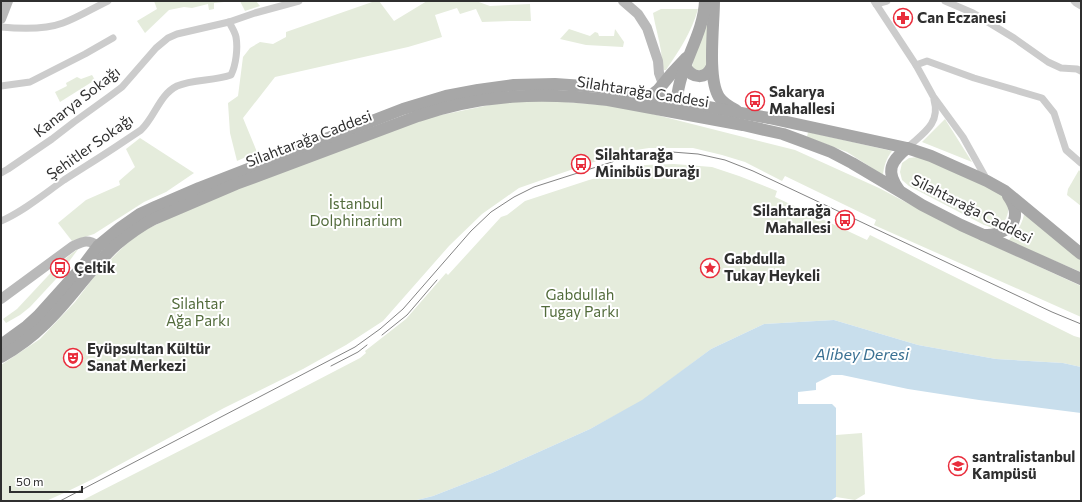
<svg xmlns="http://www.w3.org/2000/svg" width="1082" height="502" viewBox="0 0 1082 502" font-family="Commissioner,sans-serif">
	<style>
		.green { fill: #e5ecdc }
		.water { fill: #c8deec }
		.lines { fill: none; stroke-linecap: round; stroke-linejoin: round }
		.street { stroke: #ccc; stroke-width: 7 }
		.secondary { stroke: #b9b9b9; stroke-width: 10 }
		.primary { stroke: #a7a7a7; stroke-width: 12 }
		.tram { stroke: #848484; stroke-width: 1 }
		.labels { text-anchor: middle; stroke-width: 4; stroke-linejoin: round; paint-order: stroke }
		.poi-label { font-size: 15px; font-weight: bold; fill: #2f2f2f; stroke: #fff; text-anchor: start }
		.street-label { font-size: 15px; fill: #2f2f2f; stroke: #fff }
		.park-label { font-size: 15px; fill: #526b3b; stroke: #fff }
		.water-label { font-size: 16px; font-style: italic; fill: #3b7193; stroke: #fff }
	</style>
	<rect width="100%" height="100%" fill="#fff"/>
	<g class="green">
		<path d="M154,1H227L224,2L214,3V9L209,10L208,4L192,8L184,7L169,10L145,33L137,21L157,9Z"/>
		<path d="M240,1H256L260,6L245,11Z"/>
		<path d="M375,1H379L394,21L427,1H476L490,6L530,4L531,21H510L482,22L476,9L460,14L457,8L435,15L442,37L408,47L275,77L243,118L257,152L237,161L230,133L228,103L238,96L243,57L250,48L260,42L273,44L286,37V32Z"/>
		<path d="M661,9H698C692,31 679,51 666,70H664C661,62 662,59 661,51C659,38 655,26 653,13Z"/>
		<path d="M706,22H710L707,65L703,70H696L692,67L693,61Z"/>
		<path d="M569,29L590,36L595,32L598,33L599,36H614L615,29L624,42L623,47L586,45L560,39Z"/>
		<path d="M92,75L95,80L60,102L55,92L67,86L66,83L77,77L81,79Z"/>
		<path d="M542,100L625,107L795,150L879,188L949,225L1081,286V317L874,225L876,220L785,176L782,181L745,162L722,155L693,148H649L623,152L556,175L519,188L482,214L449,246L383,321L346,345L303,369L224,408L93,479L64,493L46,501H1V365L40,339L75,302L97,273L122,248L139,233L209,199L422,119L499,103Z"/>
		<path d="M945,119L972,162L922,142Z"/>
		<path d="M808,132L892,151C886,159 884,166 883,175L847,152L807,137Z"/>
		<path d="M140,138L194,173L166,192L144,202L94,234L72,241L58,223L86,200L120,185L119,181L135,167L126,149Z"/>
		<path d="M917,157L929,160L1004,195C1005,198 1008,201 1008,204C1010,212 1005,225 997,228C993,229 988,226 984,225L909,186L902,180L900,172L902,163L909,158Z"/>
		<path d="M674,164L712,167L739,176L777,191L775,197L867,240L870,235L1074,336L1081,338V367L1063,363L996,359L918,345L834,320L764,324L711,349L642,401L590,429L492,473L433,496L413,501H81L260,410L360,358L366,353L365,351L406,319L446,273L448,275L501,217L507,215L525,201L589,180L645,165Z"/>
		<path d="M1079,170L1081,173V206L1067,195L1068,189Z"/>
		<path d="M1024,214L1081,259V272L1008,241C1016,232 1022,226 1024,214Z"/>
		<path d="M79,248L56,279L30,307L20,315L6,323L3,319L17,309L61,262Z"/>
		<path d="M862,433L865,494L855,500L836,497V435Z"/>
	</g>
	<path class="water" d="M834,320L918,345L996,359L1063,363L1081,367V413L979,400L908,389L842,375H832L816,383V390L798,392V404H832L836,408V497L830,501H413L433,496L492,473L590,429L642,400L711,349L764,324Z"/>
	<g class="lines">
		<g class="street">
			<path d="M874,1L916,65L933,96L963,137L987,180"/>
			<path d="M945,1L973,13L1014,38L1048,62L1061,68L1077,69L1081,71"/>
			<path d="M1074,1L1076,3L1081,6"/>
			<path d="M876,4L887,1"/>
			<path d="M1,27C21,29 44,30 63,23C79,17 93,8 108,1"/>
			<path d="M916,65L927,61L974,78L1042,98L1054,113L1066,150L1081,163"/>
			<path d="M1,86L30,82L85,54L113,38"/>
			<path d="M907,148C922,134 941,124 934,100"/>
			<path d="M1,173L8,169L52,139L74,122L110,96L122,87L156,48L168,38L177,34L229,22L255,13L299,1"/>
			<path d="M1,221C24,211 44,194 64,180C84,167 104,155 123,142C129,138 135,134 141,130C155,117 159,95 177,86C193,79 214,81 231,75C236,65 238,48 236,37C235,32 231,26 229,22"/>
		</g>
		<g class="secondary">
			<path d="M623,1L638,14L647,28L658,61L659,73L663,84"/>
			<path d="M1,19L8,1"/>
			<path d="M1,299L73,246C84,241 88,239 98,246"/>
		</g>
		<g class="primary">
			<path d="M714,1C714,24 707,78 719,97C723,103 730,107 736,110"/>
			<path d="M685,66C692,79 706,80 712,66"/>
			<path d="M650,96L658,90L672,73L686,58"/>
			<path d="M677,107C676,99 678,90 680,82C687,55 704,29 705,1"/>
			<path d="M899,190C885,171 891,161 907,148"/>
			<path d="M983,235C988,235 993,235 998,233C1018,227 1019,211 1008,196"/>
			<path d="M1,345L27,326L38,316L83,266L98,246L120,228L140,214L155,207L199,188L403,109L446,96L478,90L514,85L555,84L598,87L769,118L907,148L931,156L951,165L987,181L1005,191L1081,254"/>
			<path d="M1,357C17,348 32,337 45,324C71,300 90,268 116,245C128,235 140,226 154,219L236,184L418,116C482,94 542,92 608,100L743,125L783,134L802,141L831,152L852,163L901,192L922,205L961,225L1081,279"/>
		</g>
		<g class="tram">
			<path d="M382,335L407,315L437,280"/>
			<path d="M331,366L358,352L367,345"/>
			<path d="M60,501L355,347L380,329L403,309L471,231L491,212L514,197L534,187L615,161L645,154L672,152L698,154L725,160L753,171L1052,312L1081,324"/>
		</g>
	</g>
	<defs>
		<symbol id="pharmacy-ring" viewBox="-11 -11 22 22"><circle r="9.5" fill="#fff" stroke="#e92d3c" stroke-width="1.5"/><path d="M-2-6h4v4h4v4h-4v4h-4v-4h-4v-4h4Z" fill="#e92d3c"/></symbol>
		<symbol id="bus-ring" viewBox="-11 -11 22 22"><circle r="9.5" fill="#fff" stroke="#e92d3c" stroke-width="1.5"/><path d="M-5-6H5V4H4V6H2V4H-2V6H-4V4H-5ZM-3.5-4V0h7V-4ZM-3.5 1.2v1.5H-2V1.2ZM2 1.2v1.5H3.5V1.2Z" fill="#e92d3c"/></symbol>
		<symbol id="sight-ring" viewBox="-11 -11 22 22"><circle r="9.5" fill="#fff" stroke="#e92d3c" stroke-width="1.5"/><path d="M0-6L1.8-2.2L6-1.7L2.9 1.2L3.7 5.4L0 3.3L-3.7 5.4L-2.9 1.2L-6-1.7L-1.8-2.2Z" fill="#e92d3c"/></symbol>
		<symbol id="theatre-ring" viewBox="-11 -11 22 22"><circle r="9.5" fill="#fff" stroke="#e92d3c" stroke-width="1.5"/><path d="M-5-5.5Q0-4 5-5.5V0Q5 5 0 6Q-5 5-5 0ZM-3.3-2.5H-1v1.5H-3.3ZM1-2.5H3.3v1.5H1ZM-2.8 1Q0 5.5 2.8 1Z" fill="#e92d3c"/></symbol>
		<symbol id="university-ring" viewBox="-11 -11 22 22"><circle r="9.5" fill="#fff" stroke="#e92d3c" stroke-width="1.5"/><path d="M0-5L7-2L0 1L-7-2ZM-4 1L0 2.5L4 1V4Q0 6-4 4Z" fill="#e92d3c"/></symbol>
	</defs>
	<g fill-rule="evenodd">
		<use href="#pharmacy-ring" x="892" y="7" width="22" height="22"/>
		<use href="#bus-ring" x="744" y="90" width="22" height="22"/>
		<use href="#bus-ring" x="570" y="153" width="22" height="22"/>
		<use href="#bus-ring" x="834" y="209" width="22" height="22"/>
		<use href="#bus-ring" x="49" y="257" width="22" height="22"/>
		<use href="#sight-ring" x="699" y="257" width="22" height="22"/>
		<use href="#theatre-ring" x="62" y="347" width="22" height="22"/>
		<use href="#university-ring" x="947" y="455" width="22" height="22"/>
	</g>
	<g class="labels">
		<g class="poi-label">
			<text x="917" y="23">Can Eczanesi</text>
			<text x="769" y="97">Sakarya<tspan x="769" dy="17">Mahallesi</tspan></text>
			<text x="595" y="160">Silahtarağa<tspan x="595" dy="17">Minibüs Durağı</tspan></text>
			<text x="831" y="216" text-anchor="end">Silahtarağa<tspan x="831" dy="17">Mahallesi</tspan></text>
			<text x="724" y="264">Gabdulla<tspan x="724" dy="17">Tukay Heykeli</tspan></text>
			<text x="74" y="273">Çeltik</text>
			<text x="87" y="354">Eyüpsultan Kültür<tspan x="87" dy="17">Sanat Merkezi</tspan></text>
			<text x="972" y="462">santralistanbul<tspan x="972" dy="17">Kampüsü</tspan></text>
		</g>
		<g class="street-label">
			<text transform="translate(643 92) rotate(9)" y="5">Silahtarağa Caddesi</text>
			<text transform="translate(77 102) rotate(-38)" y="5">Kanarya Sokağı</text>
			<text transform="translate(309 139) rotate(-21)" y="5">Silahtarağa Caddesi</text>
			<text transform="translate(90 147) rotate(-35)" y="5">Şehitler Sokağı</text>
			<text transform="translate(972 209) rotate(27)" y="5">Silahtarağa Caddesi</text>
		</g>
		<g class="park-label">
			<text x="356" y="209">İstanbul<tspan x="356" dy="17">Dolphinarium</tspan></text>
			<text x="580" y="300">Gabdullah<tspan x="580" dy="17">Tugay Parkı</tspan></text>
			<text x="198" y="309">Silahtar<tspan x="198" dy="17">Ağa Parkı</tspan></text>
		</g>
		<g class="water-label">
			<text x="862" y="360">Alibey Deresi</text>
		</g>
	</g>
	<rect width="1082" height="502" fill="none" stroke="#2f2f2f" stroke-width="4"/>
	<path d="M10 486v6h72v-6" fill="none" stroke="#2f2f2f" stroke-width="2"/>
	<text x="16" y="486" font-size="12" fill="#2f2f2f" stroke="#ffffff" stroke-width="3" paint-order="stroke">50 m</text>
</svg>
